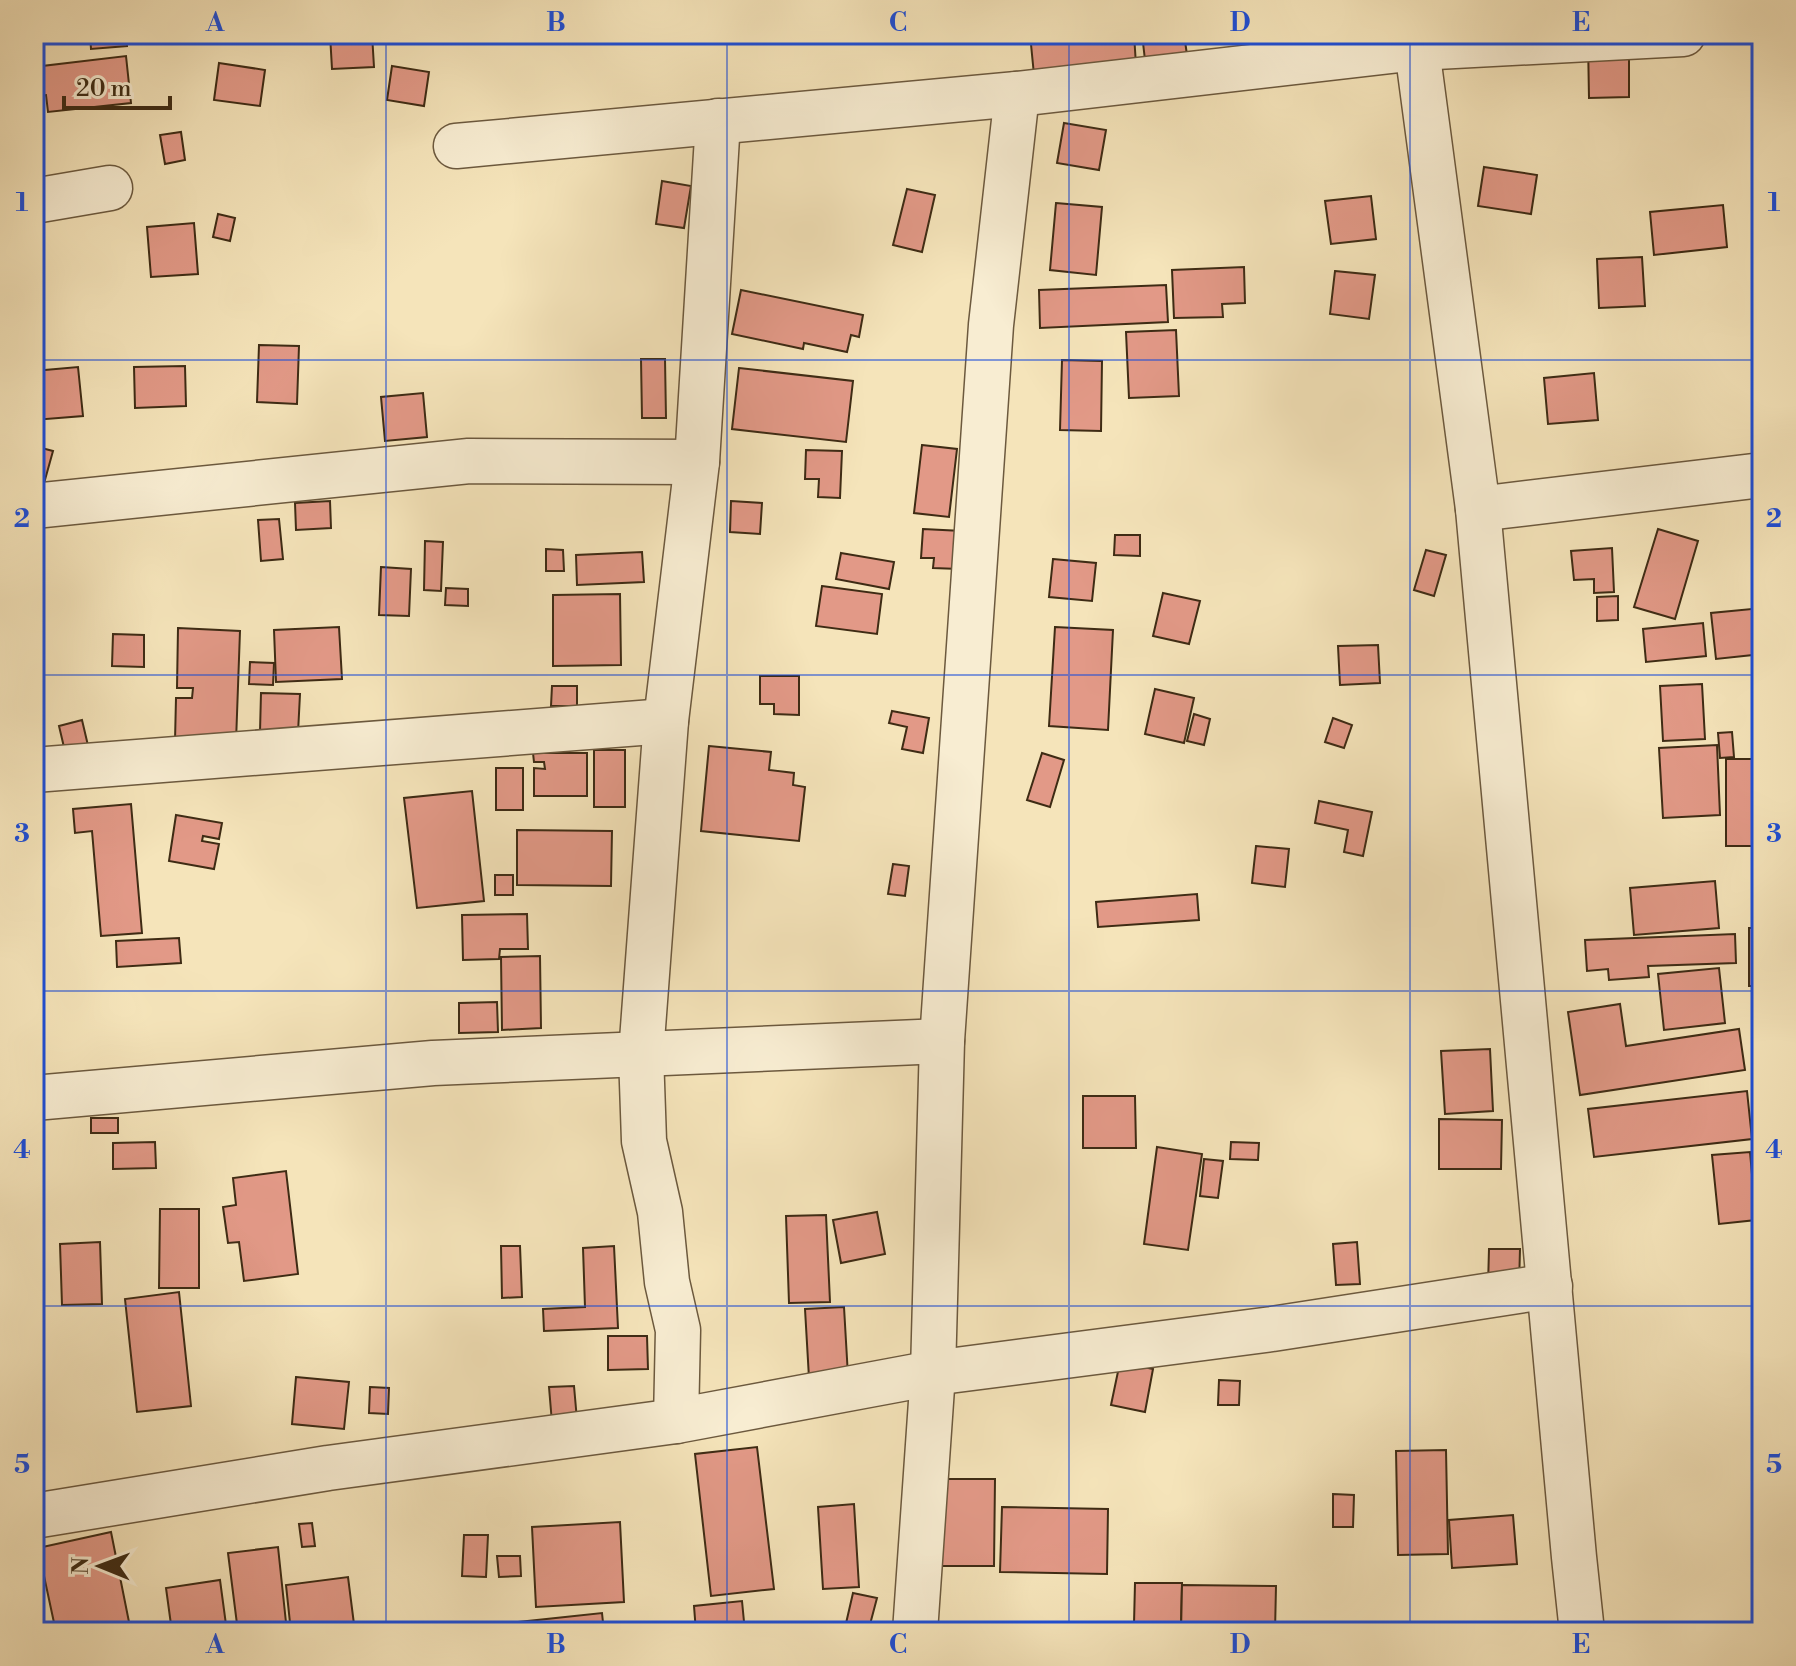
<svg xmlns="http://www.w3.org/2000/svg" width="1796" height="1666" viewBox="0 0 1796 1666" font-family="'Libre Bodoni',serif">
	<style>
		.building { fill: #e29987; stroke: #3e2b14; stroke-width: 2 }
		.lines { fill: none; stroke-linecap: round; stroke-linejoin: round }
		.minor-casing { stroke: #6c593e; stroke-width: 47 }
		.minor { stroke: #f8edd2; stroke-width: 44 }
		.grid { fill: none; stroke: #1d4ed8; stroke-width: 2; stroke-opacity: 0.55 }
		.neatline { fill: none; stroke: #1d4ed8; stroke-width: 3 }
		.grid-label { font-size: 26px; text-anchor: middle; font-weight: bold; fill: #1d4ed8 }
	</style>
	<rect width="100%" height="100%" fill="#f5e4ba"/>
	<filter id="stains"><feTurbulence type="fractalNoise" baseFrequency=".0025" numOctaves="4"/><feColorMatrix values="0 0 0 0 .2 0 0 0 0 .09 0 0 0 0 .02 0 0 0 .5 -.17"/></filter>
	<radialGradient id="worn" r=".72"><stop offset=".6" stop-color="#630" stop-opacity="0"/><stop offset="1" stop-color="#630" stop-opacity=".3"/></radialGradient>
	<g class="building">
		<path d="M90,34H126L127,46L91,49Z"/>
		<path d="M330,34H372L374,67L332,69Z"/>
		<path d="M1030,34H1134L1136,65L1034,75Z"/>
		<path d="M1142,34H1184L1187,55L1145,60Z"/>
		<path d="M1629,40V97L1589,98L1588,41Z"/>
		<path d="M126,56L131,103L48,112L46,95L34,96V67Z"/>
		<path d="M219,63L265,70L260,106L214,100Z"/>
		<path d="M392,66L429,72L424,106L387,100Z"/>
		<path d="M1064,123L1106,130L1099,170L1057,163Z"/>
		<path d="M181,132L185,160L165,164L160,135Z"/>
		<path d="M1484,167L1537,175L1531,214L1478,206Z"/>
		<path d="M662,181L691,186L684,228L656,224Z"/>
		<path d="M907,189L935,195L922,252L893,245Z"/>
		<path d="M1371,196L1376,239L1331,244L1325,201Z"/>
		<path d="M1056,203L1102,207L1096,275L1050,270Z"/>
		<path d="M1723,205L1727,247L1654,255L1650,212Z"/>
		<path d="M218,214L235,218L230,241L213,237Z"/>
		<path d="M194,223L198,274L151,277L147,227Z"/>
		<path d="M1642,257L1645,306L1599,308L1597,259Z"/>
		<path d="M1244,267L1245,303L1222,304L1223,317L1174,318L1172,270Z"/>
		<path d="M1335,271L1375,275L1369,319L1330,314Z"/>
		<path d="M1166,285L1168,322L1040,328L1039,290Z"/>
		<path d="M741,290L863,315L859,337L851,335L847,352L804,343L803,349L732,334Z"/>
		<path d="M1176,330L1179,396L1129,398L1126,332Z"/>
		<path d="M259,345L299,346L297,404L257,402Z"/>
		<path d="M641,359H665L666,418H642Z"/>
		<path d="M1062,360L1102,361L1101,431L1060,430Z"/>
		<path d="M185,366L186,406L135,408L134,367Z"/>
		<path d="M78,367L83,416L34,420V371Z"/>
		<path d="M739,368L853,381L846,442L732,429Z"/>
		<path d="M1594,373L1598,420L1548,424L1544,378Z"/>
		<path d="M423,393L427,437L385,441L381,397Z"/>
		<path d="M922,445L957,449L949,517L914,513Z"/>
		<path d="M34,446L53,451L43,487L34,484Z"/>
		<path d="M806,450L842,451L840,498L818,497L819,479H805Z"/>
		<path d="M330,501L331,528L296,530L295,503Z"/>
		<path d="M731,501L762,503L760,534L730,532Z"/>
		<path d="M279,519L283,559L261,561L258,520Z"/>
		<path d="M923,529L962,531L959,569L933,568L934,558H921Z"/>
		<path d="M1658,529L1698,541L1675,619L1634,607Z"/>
		<path d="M1115,535H1140V556L1114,555Z"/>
		<path d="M425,541L443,542L441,591L424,590Z"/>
		<path d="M1612,548L1614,592L1594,593V579L1574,580L1571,551Z"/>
		<path d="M546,549L563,550L564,571H546Z"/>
		<path d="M1426,550L1446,555L1434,596L1414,590Z"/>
		<path d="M642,552L644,582L577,585L576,555Z"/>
		<path d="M841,553L894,562L889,589L836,579Z"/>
		<path d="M1053,559L1096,563L1092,601L1049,597Z"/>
		<path d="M381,567L411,569L409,616L379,615Z"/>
		<path d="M822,586L882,594L877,634L816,626Z"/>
		<path d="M446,588L468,589V606L445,605Z"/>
		<path d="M1163,593L1200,601L1189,644L1153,636Z"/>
		<path d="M620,594L621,665L553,666V595Z"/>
		<path d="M1618,596V620L1597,621V597Z"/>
		<path d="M1762,608V654L1716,659L1711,613Z"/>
		<path d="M1703,623L1706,656L1646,662L1643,629Z"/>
		<path d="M339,627L342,679L276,682L274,630Z"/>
		<path d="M1055,627L1113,630L1108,730L1049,726Z"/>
		<path d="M178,628L240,631L236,742L175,741L176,698H192L193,688H177Z"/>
		<path d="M113,634L144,635V667L112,666Z"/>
		<path d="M1378,645L1380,683L1340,685L1338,646Z"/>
		<path d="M250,662L274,663L273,685L249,684Z"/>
		<path d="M760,676H799V715L774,714V704H760Z"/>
		<path d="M1702,684L1705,739L1663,741L1660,686Z"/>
		<path d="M552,686H577V706H551Z"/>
		<path d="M1155,689L1194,698L1184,743L1145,734Z"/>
		<path d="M261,693L300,694L298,733L260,732Z"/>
		<path d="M892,711L929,718L923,753L902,749L907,727L889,723Z"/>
		<path d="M1194,714L1210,719L1204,745L1187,741Z"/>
		<path d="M1333,718L1352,725L1344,748L1325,742Z"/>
		<path d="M82,720L90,754L67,760L59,726Z"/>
		<path d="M1732,732L1734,757L1720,758L1718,733Z"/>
		<path d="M1717,745L1720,815L1663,818L1659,748Z"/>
		<path d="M709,746L771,752L769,770L794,773L793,785L805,787L799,841L701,831Z"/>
		<rect x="594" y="750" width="31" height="57"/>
		<path d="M533,753H587V796H534V768L545,769L544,762H534Z"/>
		<path d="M1042,753L1064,760L1050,807L1027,800Z"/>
		<path d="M1726,759H1762V816H1755V846H1726Z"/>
		<rect x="496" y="768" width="27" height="42"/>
		<path d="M472,791L484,901L417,908L404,798Z"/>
		<path d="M1319,801L1372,812L1363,856L1344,852L1348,830L1315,823Z"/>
		<path d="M131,804L142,933L101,936L92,831L75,833L73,809Z"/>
		<path d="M176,815L222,823L219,839L203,836L202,841L219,844L214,869L169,861Z"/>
		<path d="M517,830L612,831L611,886L517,885Z"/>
		<path d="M1256,846L1289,849L1285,887L1252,883Z"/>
		<path d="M893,864L909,866L905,896L888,894Z"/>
		<rect x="495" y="875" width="18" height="20"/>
		<path d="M1715,881L1719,928L1634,935L1630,888Z"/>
		<path d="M1197,894L1199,920L1098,927L1096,902Z"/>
		<path d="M527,914L528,949H500L499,959L463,960L462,915Z"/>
		<rect x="1749" y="928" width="13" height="58"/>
		<path d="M1735,934L1736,963L1648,966L1649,977L1609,980L1608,969L1587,971L1585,940Z"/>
		<path d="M179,938L181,963L117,967L116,941Z"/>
		<path d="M540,956L541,1028L502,1030L501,957Z"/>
		<path d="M1719,968L1725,1023L1664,1030L1658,974Z"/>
		<path d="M1753,998H1762V1069H1758Z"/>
		<path d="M497,1002L498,1032L459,1033V1003Z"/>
		<path d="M1620,1004L1626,1046L1739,1029L1745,1070L1580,1095L1568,1012Z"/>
		<path d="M1490,1049L1493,1111L1445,1114L1441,1051Z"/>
		<path d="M1747,1091L1752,1139L1594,1157L1588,1109Z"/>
		<path d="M1083,1096H1135L1136,1148H1083Z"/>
		<rect x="91" y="1118" width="27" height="15"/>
		<path d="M1439,1119L1502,1120L1501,1169H1439Z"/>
		<path d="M155,1142L156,1168L113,1169V1143Z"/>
		<path d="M1231,1142L1259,1143L1258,1160L1230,1159Z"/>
		<path d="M1157,1147L1202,1154L1188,1250L1144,1244Z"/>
		<path d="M1750,1152L1756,1220L1719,1224L1712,1155Z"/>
		<path d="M1204,1159L1223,1161L1218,1198L1200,1196Z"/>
		<path d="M286,1171L298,1274L244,1281L239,1242L228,1243L223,1207L236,1205L233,1178Z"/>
		<path d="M160,1209H199V1288H159Z"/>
		<path d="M877,1212L885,1254L841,1263L833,1220Z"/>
		<path d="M826,1215L830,1302L789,1303L786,1216Z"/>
		<path d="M100,1242L102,1304L62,1305L60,1244Z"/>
		<path d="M1357,1242L1360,1284L1336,1285L1333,1244Z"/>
		<path d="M501,1246H520L522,1297L502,1298Z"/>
		<path d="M614,1246L618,1328L544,1331L543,1309L585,1307L583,1248Z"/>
		<path d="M1489,1249H1520L1519,1286H1488Z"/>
		<path d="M179,1292L191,1406L137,1412L125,1299Z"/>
		<path d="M844,1307L848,1376L809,1378L805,1309Z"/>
		<path d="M608,1336H647L648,1369L608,1370Z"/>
		<path d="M1120,1362L1153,1369L1145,1412L1111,1405Z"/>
		<path d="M296,1377L349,1382L344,1429L292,1424Z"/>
		<path d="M1219,1380L1240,1381L1239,1405H1218Z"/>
		<path d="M574,1386L577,1420L552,1423L549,1387Z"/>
		<path d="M370,1387L389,1388L388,1414L369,1413Z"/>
		<path d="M757,1447L774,1589L711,1596L695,1454Z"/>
		<path d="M1446,1450L1448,1554L1398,1555L1396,1451Z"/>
		<path d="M930,1479H995L994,1566H930Z"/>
		<path d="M1333,1494L1354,1495L1353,1527H1333Z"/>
		<path d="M854,1504L859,1587L823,1589L818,1507Z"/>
		<path d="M1002,1507L1108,1509L1107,1574L1000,1572Z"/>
		<path d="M1513,1515L1517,1564L1452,1568L1449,1520Z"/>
		<path d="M620,1522L624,1602L536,1607L532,1527Z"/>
		<path d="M312,1523L315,1546L302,1547L299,1524Z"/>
		<path d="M111,1532L131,1632H56L38,1548Z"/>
		<path d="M464,1535H488L486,1577L462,1576Z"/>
		<path d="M278,1547L287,1632H238L228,1553Z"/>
		<path d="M497,1556H520L521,1576L499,1577Z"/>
		<path d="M348,1577L355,1632H291L286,1585Z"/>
		<path d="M220,1580L227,1632H172L166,1588Z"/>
		<path d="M1135,1583H1182L1181,1625L1134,1624Z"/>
		<path d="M1182,1585L1276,1586L1275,1632H1181Z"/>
		<path d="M853,1593L877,1598L868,1632H844Z"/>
		<path d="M742,1601L745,1632H696L694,1606Z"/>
		<path d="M602,1613L604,1632H521L519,1622Z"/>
	</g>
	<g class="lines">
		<defs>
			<g id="minor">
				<path d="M1415,34L1478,509L1574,1557L1582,1632"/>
				<path d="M456,146L1017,94L1417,48L1683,34"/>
				<path d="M34,201L110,188"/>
				<path d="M34,506L469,461L697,462"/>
				<path d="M1478,509L1762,475"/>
				<path d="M34,770L666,721"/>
				<path d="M34,1098L433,1063L942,1041"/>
				<path d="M676,1421L678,1330L667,1282L660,1212L644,1141L641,1054L666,721L697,462L718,121"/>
				<path d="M34,1516L328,1468L676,1421L933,1373L1272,1329L1550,1286"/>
				<path d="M915,1632L933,1373L942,1041L991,325L1017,94"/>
			</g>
		</defs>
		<use href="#minor" class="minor-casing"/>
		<use href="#minor" class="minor"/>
	</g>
	<path class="grid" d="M386,34V1632M727,34V1632M1069,34V1632M1410,34V1632M34,360H1762M34,675H1762M34,991H1762M34,1306H1762"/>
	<rect width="1796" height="1666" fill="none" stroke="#f5e4ba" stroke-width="88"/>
	<g transform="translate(100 1566) rotate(271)" stroke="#f8edd2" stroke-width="6" paint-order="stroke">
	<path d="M0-6L14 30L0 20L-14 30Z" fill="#3e2b14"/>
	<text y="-12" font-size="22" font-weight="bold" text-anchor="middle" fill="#3e2b14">N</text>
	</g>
	<path d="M64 96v12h106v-12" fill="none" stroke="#3e2b14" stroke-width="4"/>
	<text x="76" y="96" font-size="24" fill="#3e2b14" stroke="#f8edd2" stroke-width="6" paint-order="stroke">20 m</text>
	<rect x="44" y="44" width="1708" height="1578" class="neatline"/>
	<g class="grid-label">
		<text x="215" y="31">A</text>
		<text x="556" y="31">B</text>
		<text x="898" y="31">C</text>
		<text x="1240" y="31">D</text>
		<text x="1581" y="31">E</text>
		<text x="22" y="211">1</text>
		<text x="1774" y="211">1</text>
		<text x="22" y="527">2</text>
		<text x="1774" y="527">2</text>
		<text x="22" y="842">3</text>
		<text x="1774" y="842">3</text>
		<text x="22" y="1158">4</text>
		<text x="1774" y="1158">4</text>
		<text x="22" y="1473">5</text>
		<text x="1774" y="1473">5</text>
		<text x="215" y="1653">A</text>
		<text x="556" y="1653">B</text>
		<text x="898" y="1653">C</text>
		<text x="1240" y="1653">D</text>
		<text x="1581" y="1653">E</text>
	</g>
	<rect width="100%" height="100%" filter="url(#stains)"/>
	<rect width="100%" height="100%" fill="url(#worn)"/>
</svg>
